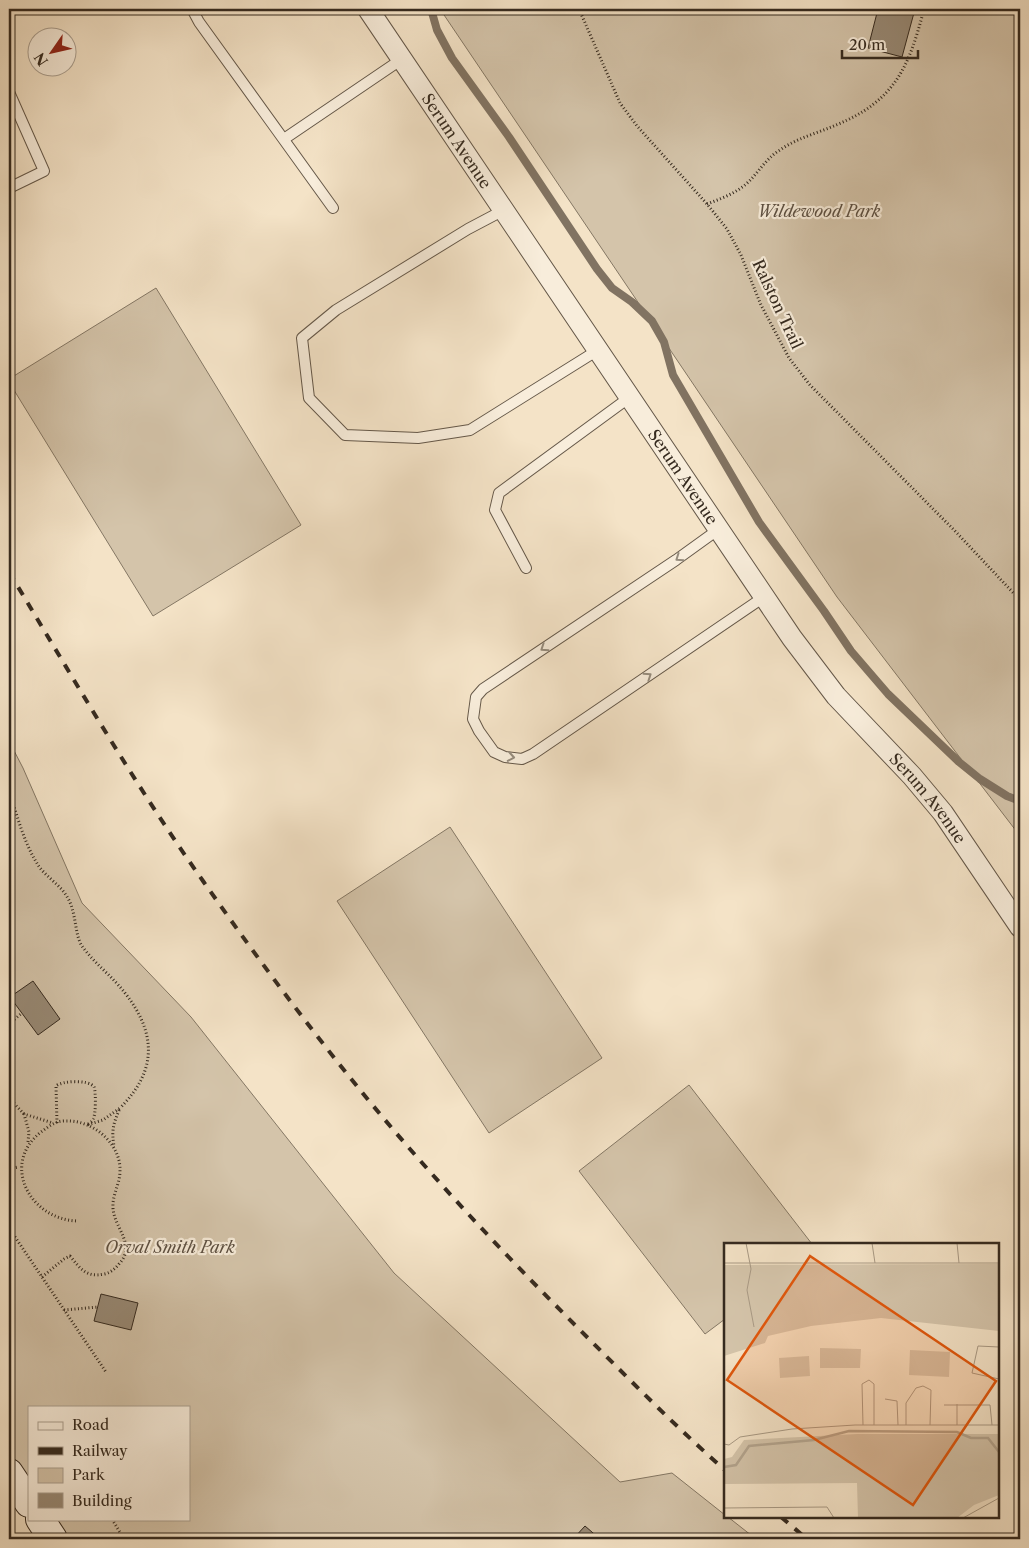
<svg xmlns="http://www.w3.org/2000/svg" width="1029" height="1548" viewBox="0 0 1029 1548" font-family="'Libre Caslon Text',serif">
	<style>
		.green { fill: #d4c4aa; stroke: #847764 }
		.lines { fill: none; stroke-linecap: round; stroke-linejoin: round }
		.stream { stroke: #817362; stroke-width: 8 }
		.building { fill: #988a76; stroke: #352a1f }
		.lane-casing { stroke: #655849; stroke-width: 12 }
		.street-casing { stroke: #655849; stroke-width: 22 }
		.secondary-casing { stroke: #352a1f; stroke-width: 30 }
		.path { stroke: #352a1f; stroke-width: 3; stroke-dasharray: 1 2.5; stroke-linecap: butt }
		.lane { stroke: #f8eddb; stroke-width: 10 }
		.street { stroke: #f8eddb; stroke-width: 20 }
		.secondary { stroke: #f8eddb; stroke-width: 28 }
		.rail { stroke: #352a1f; stroke-width: 4; stroke-dasharray: 9 9; stroke-linecap: butt }
		.oneway { stroke: #968c7d }
		.labels { text-anchor: middle; stroke-width: 4.5; stroke-linejoin: round; paint-order: stroke }
		.street-label { font-size: 16px; fill: #352a1f; stroke: #f8eddb }
		.park-label { font-size: 16px; font-style: italic; fill: #5d5042; stroke: #f8eddb }
		.inset-river { fill: none; stroke: #b3a48e; stroke-width: 2.5 }
		.inset-road { fill: none; stroke: #a89984; stroke-width: 1 }
		.view { fill: #df570d; fill-opacity: 0.15; stroke: #df570d; stroke-width: 2.5 }
		.inset-edge { fill: none; stroke: #352a1f; stroke-width: 2.5 }
	</style>
	<rect width="100%" height="100%" fill="#f4e3c7"/>
	<filter id="stains"><feTurbulence type="fractalNoise" baseFrequency=".004" numOctaves="4"/><feColorMatrix values="0 0 0 0 .2 0 0 0 0 .09 0 0 0 0 .02 0 0 0 .5 -.17"/></filter>
	<radialGradient id="worn" r=".72"><stop offset=".6" stop-color="#630" stop-opacity="0"/><stop offset="1" stop-color="#630" stop-opacity=".3"/></radialGradient>
	<g class="green">
		<path d="M440,9H1020V836L837,597Z"/>
		<path d="M156,288L301,525L153,616L9,382V379Z"/>
		<path d="M9,741L23,768L82,903L191,1017L394,1273L620,1482L672,1473L725,1515V1517H728L756,1539H69L55,1519H189V1407H29V1481L9,1451Z"/>
		<path d="M450,827L602,1058L489,1133L337,901Z"/>
		<path d="M689,1085L812,1244H725V1319L705,1334L579,1171Z"/>
	</g>
	<g class="lines">
		<path class="stream" d="M431,9L437,30L452,58L509,137L597,269L612,288L632,302L652,321L664,342L673,375L759,522L824,611L851,651L888,694L959,762L980,779L1007,796L1020,801"/>
	</g>
	<g class="building">
		<path d="M878,9H915L902,57L868,48Z"/>
		<path d="M33,981L60,1019L38,1035L10,997Z"/>
		<path d="M101,1294L138,1303L131,1330L94,1321Z"/>
		<path d="M585,1526L600,1539H573Z"/>
	</g>
	<g class="lines">
		<defs>
			<g id="lane">
				<path d="M192,9L199,22L333,208"/>
				<path d="M9,92L44,171L9,188"/>
				<path d="M284,139L402,59"/>
				<path d="M504,210L468,229L336,310L302,338L309,398L345,435L418,438L470,430L598,350"/>
				<path d="M719,529L676,560L483,689L476,697L473,719L479,731L494,752L505,757L522,759L533,754L764,597"/>
				<path d="M526,568L495,510L499,493L630,397"/>
			</g>
			<g id="street">
				<path id="s1" d="M368,9L792,638L836,696L912,776L943,813L1020,927"/>
			</g>
			<g id="secondary">
				<path d="M9,1473L29,1503"/>
				<path d="M40,1519L53,1539"/>
			</g>
		</defs>
		<use href="#lane" class="lane-casing"/>
		<use href="#street" class="street-casing"/>
		<use href="#secondary" class="secondary-casing"/>
		<g class="path">
			<path d="M579,9L620,103L637,126L707,204L727,229L741,255L761,305L789,358L810,385L955,531L1020,600"/>
			<path d="M707,204C720,199 734,194 745,185C758,174 765,159 780,150C797,138 818,133 836,125C895,101 909,67 924,9"/>
			<path d="M9,791C17,815 24,843 38,865C45,876 59,884 66,895C77,911 74,934 82,946C94,963 112,976 125,993C157,1034 157,1071 120,1108"/>
			<path d="M9,1024L22,1013"/>
			<path d="M9,1098L24,1114"/>
			<path d="M57,1123L56,1086C61,1081 89,1079 94,1087C96,1091 96,1116 93,1119C92,1122 89,1123 87,1125L103,1120L120,1108C114,1122 111,1130 114,1146"/>
			<path d="M28,1142L29,1132L24,1114L53,1123"/>
			<path d="M9,1169L18,1167"/>
			<path d="M9,1228L106,1372"/>
			<path d="M42,1277L64,1259L70,1256C80,1268 86,1278 104,1274C110,1273 115,1269 119,1264C137,1245 114,1228 113,1208C112,1195 120,1184 120,1171C121,1143 92,1119 64,1121C55,1121 48,1127 41,1132C0,1164 30,1220 78,1221"/>
			<path d="M64,1310L98,1307"/>
			<path d="M9,1439L14,1447"/>
			<path d="M112,1519L124,1539"/>
		</g>
		<use href="#lane" class="lane"/>
		<use href="#street" class="street"/>
		<use href="#secondary" class="secondary"/>
		<g class="rail">
			<path d="M9,572C72,676 133,782 203,881C272,979 344,1075 424,1165C476,1224 531,1281 587,1337C632,1382 677,1428 725,1470"/>
			<path d="M781,1517L807,1539"/>
		</g>
	</g>
	<defs><path id="oneway-chevron" d="M-2-3.5L2.5 0L-2 3.5" fill="none" stroke-width="1.6" stroke-linecap="round" stroke-linejoin="round" transform="scale(1.25)"/></defs>
	<g class="oneway">
		<use href="#oneway-chevron" transform="translate(679 558) rotate(145)"/>
		<use href="#oneway-chevron" transform="translate(544 648) rotate(146)"/>
		<use href="#oneway-chevron" transform="translate(648 676) rotate(-34)"/>
		<use href="#oneway-chevron" transform="translate(511 757) rotate(10)"/>
	</g>
	<g class="labels">
		<g class="street-label">
			<text dy="6" stroke="none"><textPath href="#s1" startOffset="159">Serum Avenue</textPath></text>
			<text transform="translate(778 304) rotate(65)" y="6">Ralston Trail</text>
			<text dy="6" stroke="none"><textPath href="#s1" startOffset="564">Serum Avenue</textPath></text>
			<text dy="6" stroke="none"><textPath href="#s1" startOffset="969">Serum Avenue</textPath></text>
		</g>
		<g class="park-label">
			<text x="819" y="217">Wildewood Park</text>
			<text x="170" y="1253">Orval Smith Park</text>
		</g>
	</g>
	<g transform="translate(724 1243)">
		<rect width="275" height="275" fill="#f4e3c7"/>
		<path d="M275,21V88L157,75L87,83L44,93L41,100L0,113V22ZM96,105L137,106L136,125H96ZM186,107L226,109L225,134L185,132ZM85,113L86,133L56,135L55,115ZM133,191H275V252L250,262L233,275H134L133,240L0,241V216L8,214L20,197Z" fill="#d4c4aa"/>
		<path class="inset-river" d="M0,224L12,222L25,203L90,197L125,188L233,189L247,195H264L275,209"/>
		<path class="inset-road" d="M22,0L27,26L23,47L30,84M148,0L151,20M233,0L235,20M0,20H275M275,104L254,103L248,130L275,136M161,156L173,158L174,182M233,161V182M220,162H266L268,182M139,182L138,141L145,137L150,141V182M182,182V160L192,145L199,143L207,147L206,182M0,201L5,202L16,194L68,186L131,182H275M0,265L103,264L110,275M239,275L275,255"/>
		<path class="view" d="M86,13L272,138L189,262L3,137Z"/>
		<rect width="275" height="275" class="inset-edge"/>
	</g>
	<rect width="1029" height="1548" fill="none" stroke="#f4e3c7" stroke-width="30"/>
	<rect x="10" y="10" width="1009" height="1528" fill="none" stroke="#352a1f" stroke-width="2.5"/>
	<rect x="15" y="15" width="999" height="1518" fill="none" stroke="#352a1f"/>
	<rect x="28" y="1406" width="162" height="115" fill="#f8eddb" stroke="#aa9f90"/>
	<rect x="38" y="1422" width="25" height="8" fill="#f8eddb" stroke="#aa9f90"/>
	<text x="72" y="1430" font-size="15" fill="#352a1f">Road</text>
	<rect x="38" y="1447" width="25" height="8" fill="#352a1f" stroke="#aa9f90"/>
	<text x="72" y="1456" font-size="15" fill="#352a1f">Railway</text>
	<rect x="38" y="1468" width="25" height="15" fill="#d4c4aa" stroke="#aa9f90"/>
	<text x="72" y="1480" font-size="15" fill="#352a1f">Park</text>
	<rect x="38" y="1493" width="25" height="15" fill="#988a76" stroke="#aa9f90"/>
	<text x="72" y="1506" font-size="15" fill="#352a1f">Building</text>
	<g transform="translate(52 52) rotate(236)"><circle r="24" fill="#f8eddb" stroke="#aa9f90"/>
	<path d="M0-4L9 19L0 12L-9 19Z" fill="#8f2418"/>
	<text y="-8" font-size="14" font-weight="bold" text-anchor="middle" fill="#352a1f">N</text>
	</g>
	<path d="M842 50v8h76v-8" fill="none" stroke="#352a1f" stroke-width="2.5"/>
	<text x="849" y="50" font-size="15" fill="#352a1f" stroke="#f8eddb" stroke-width="4" paint-order="stroke">20 m</text>
	<rect width="100%" height="100%" filter="url(#stains)"/>
	<rect width="100%" height="100%" fill="url(#worn)"/>
</svg>
